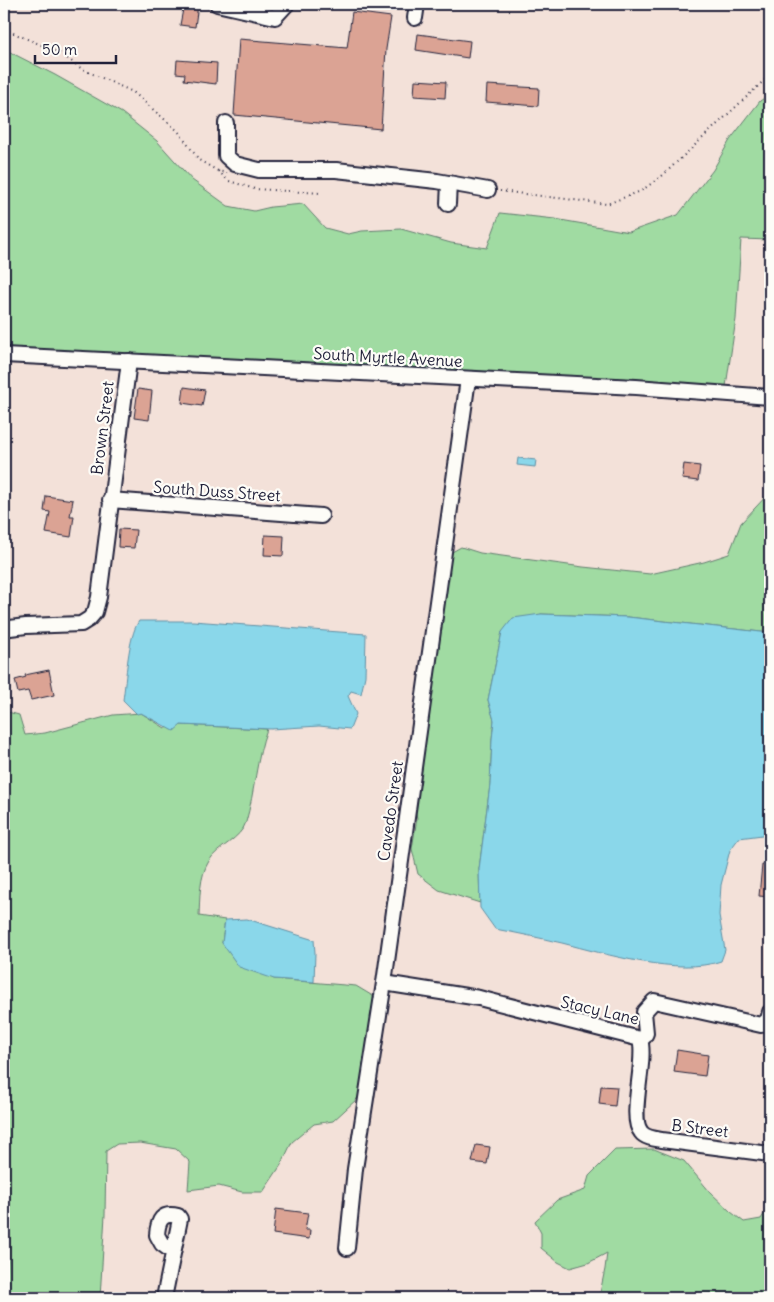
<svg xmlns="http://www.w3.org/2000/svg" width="774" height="1302" viewBox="0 0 774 1302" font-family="Delius,sans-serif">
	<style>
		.green { fill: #a0dba2; stroke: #617e6e }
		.water { fill: #8ad7ea; stroke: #608fa4 }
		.building { fill: #dba394; stroke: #22223b }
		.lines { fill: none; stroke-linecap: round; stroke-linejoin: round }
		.minor-casing { stroke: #22223b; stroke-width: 18 }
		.path { stroke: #22223b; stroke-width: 2; stroke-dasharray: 1 4; stroke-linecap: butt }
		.minor { stroke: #fdfcf7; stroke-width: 14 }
		.labels { text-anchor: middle; stroke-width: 4.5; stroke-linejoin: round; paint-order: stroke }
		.street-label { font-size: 16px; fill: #22223b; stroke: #fdfcf7 }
	</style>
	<rect width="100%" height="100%" fill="#f3e1d9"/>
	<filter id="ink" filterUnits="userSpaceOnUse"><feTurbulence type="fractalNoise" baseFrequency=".02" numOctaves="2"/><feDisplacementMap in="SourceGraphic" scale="10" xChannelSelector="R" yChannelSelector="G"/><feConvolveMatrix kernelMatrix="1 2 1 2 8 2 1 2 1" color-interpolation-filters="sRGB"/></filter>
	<g filter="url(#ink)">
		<g class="green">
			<path d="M4,49L55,75L122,113L157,141L192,180L228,206L254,211L271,207L303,204L325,228L348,234L362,231L401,229L451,243L487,248L500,213L555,219L629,232L678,215L713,170L730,140L760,101L770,94V240L741,239L736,319L725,393L4,355Z"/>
			<path d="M770,492V633L628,617L541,614L502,632L488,700L494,720L492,739L490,785L479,869L480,903L439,890L418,874L412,849L417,818L411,794L452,552L461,547L480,553L583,567L650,574L704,562L729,554L741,523Z"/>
			<path d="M4,711L19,715L25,735L45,733L113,715L141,713L165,728L181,725L267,729C256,759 255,791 246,822C241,839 217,847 209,861C199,877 200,898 199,916L225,920L222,943L274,979L356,986L376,998L371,1075L357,1099L333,1121L314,1124L292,1142L281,1165L263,1192H242L219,1186L188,1190L190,1162L176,1149L140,1143L117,1144L106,1151L105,1215L100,1298H4C4,1277 16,1230 4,1213Z"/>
			<path d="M654,1149L684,1161L710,1192L731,1212L744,1222L761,1219L770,1205V1298H599L605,1269L607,1253L588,1263L570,1268L558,1262L541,1248V1233L535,1221L557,1200L585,1190L589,1176L615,1150Z"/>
		</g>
		<g class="water">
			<path d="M518,458L536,460L535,467L517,465Z"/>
			<path d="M541,614L628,617L770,633V834L739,838L730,850L721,885L719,915L725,950L721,961C679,976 605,954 562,943C540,938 517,933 495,929L480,908L479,869L490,785L492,739L494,720L488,700L502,632L513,618Z"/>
			<path d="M139,621H193L366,634L365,676L361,694L351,691L348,696L356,714L350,729L319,726L271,729L181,725L174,731L141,713L137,714L123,700C126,681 128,636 139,621Z"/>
			<path d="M247,919L314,940L315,953L314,982L274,979L239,967L222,943L225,920Z"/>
		</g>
		<g class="building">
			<path d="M184,4H198L195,27L180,25Z"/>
			<path d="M352,12L391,17L386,49L381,129L234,115L239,39L347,48Z"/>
			<path d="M418,34L470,41L468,58L416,50Z"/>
			<path d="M177,60L217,63L216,84L184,80L185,74L176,73Z"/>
			<path d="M415,80L446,82L445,98L414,96Z"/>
			<path d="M487,85L539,88L538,106L486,102Z"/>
			<path d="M184,387L205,390L202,406L182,403Z"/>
			<path d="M138,389L152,391L149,420L134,418Z"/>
			<path d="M684,464L700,466L698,481L682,479Z"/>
			<path d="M46,496L73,500L70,516H74L71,537L46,533L50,512L44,511Z"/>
			<path d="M119,529L136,530L134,548L118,547Z"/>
			<path d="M265,535L284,536L283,556L264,555Z"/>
			<path d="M49,670L54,695L31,700L28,691L18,693L15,680L26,677L25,675Z"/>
			<path d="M762,865L770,866V897L759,896Z"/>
			<path d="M677,1050L708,1055L705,1076L674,1072Z"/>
			<path d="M601,1086L617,1087L615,1106L599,1104Z"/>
			<path d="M476,1145L490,1147L487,1164L472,1162Z"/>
			<path d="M276,1209L308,1213L305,1230H310L309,1239L273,1234Z"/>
		</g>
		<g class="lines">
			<defs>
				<g id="minor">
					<path d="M217,4L275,17L287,4"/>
					<path d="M415,18L417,4"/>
					<path d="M226,123V156L235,164L259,170H336L437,181L488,190"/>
					<path d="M448,204L449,183"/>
					<path d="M4,355L636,387L770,397"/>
					<path d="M110,500L321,516"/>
					<path d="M10,628L26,626L81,624L89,619L95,612L99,597L129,361"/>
					<path d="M384,983L479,998L640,1039L644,1037L646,1033L644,1012L654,1001L761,1025L768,1020L770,1012"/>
					<path d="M640,1039C647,1061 628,1117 641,1132C645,1138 656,1139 662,1140L770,1154"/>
					<path d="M347,1248L355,1169L384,983L468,379"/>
					<path d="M164,1298L180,1219L178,1216C162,1212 158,1220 157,1235L162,1244L173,1252"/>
				</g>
			</defs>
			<use href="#minor" class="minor-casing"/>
			<g class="path">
				<path d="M4,29L60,53L82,69L133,92L178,131L199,160L218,171L227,173"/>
				<path d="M218,171L229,181L255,189L320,193"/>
				<path d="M500,191L607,204L641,191L662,176L770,75"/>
			</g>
			<use href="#minor" class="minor"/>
		</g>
	</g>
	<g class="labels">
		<g class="street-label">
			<text transform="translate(388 357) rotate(3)" y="6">South Myrtle Avenue</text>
			<text transform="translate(102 428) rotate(-83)" y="6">Brown Street</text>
			<text transform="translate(217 491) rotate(4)" y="6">South Duss Street</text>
			<text transform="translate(390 811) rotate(-82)" y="6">Cavedo Street</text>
			<text transform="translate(600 1010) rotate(13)" y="6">Stacy Lane</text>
			<text transform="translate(700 1128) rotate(7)" y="6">B Street</text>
		</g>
	</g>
	<rect width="774" height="1302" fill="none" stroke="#fdfcf7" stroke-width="20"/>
	<rect x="10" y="10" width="754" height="1282" fill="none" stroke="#22223b" stroke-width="2" filter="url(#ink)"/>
	<path d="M35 55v8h81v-8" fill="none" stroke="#22223b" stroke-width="2.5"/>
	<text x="42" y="55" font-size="15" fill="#22223b" stroke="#fdfcf7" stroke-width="4" paint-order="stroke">50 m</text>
</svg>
